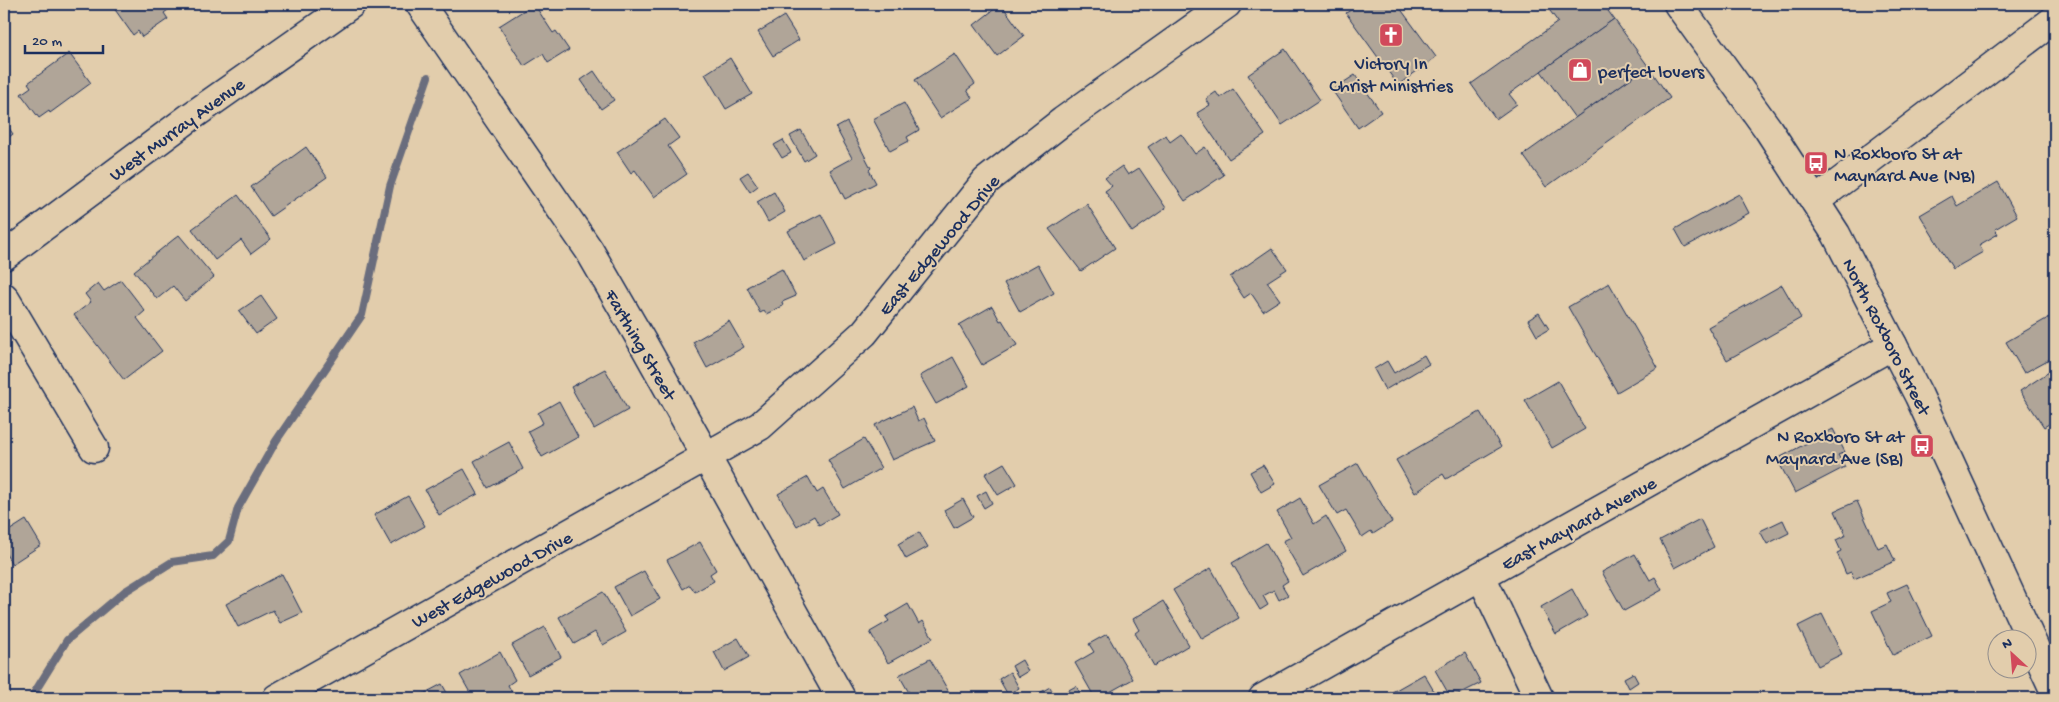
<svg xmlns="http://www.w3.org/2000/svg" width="2059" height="702" viewBox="0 0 2059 702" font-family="'Gochi Hand',sans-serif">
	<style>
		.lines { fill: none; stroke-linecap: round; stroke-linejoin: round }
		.stream { stroke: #6a6d7d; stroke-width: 8 }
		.building { fill: #b0a598; stroke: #1b2f5e }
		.street-casing { stroke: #1b2f5e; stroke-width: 31 }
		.secondary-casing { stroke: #1b2f5e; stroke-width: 31 }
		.primary-casing { stroke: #1b2f5e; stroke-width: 31 }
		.street { stroke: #e2cdac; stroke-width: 28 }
		.secondary { stroke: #e2cdac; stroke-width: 28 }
		.primary { stroke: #e2cdac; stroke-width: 28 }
		.labels { text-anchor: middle; stroke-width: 4; stroke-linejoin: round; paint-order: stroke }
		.poi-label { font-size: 19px; fill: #1b2f5e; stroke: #e2cdac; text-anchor: start }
		.street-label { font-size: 19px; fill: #1b2f5e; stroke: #e2cdac }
	</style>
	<rect width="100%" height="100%" fill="#e2cdac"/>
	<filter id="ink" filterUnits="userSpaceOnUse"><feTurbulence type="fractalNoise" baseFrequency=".02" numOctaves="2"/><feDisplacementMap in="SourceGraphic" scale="10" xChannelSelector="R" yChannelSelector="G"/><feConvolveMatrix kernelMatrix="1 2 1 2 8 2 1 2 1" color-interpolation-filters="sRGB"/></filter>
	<g filter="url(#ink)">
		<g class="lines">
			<path class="stream" d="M31,698L67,640L124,592L172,562L213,556L229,541L238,508L276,441L362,315L390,186L428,77"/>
		</g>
		<g class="building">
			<path d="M111,4H163L168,10L164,13L168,19L142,37L138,31L133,35Z"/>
			<path d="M534,4L553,33L556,31L569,50L548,63L543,54L524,66L499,26Z"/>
			<path d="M1001,4L1024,36L997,56L974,25Z"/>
			<path d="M1360,4H1397L1436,57L1398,85L1346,13Z"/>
			<path d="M1545,4H1603L1614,19L1509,94L1517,104L1496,119L1471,84L1558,22Z"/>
			<path d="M784,16L799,40L773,56L758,32Z"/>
			<path d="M1614,19L1648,66L1575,118L1541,71Z"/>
			<path d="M1285,49L1320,100L1282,125L1248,75Z"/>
			<path d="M69,53L91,83L50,113L49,111L39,118L21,94L31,87L28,83Z"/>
			<path d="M955,54L975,84L967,90L972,98L940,118L915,80Z"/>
			<path d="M730,58L752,94L726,109L705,74Z"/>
			<path d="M1648,66L1670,98L1546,187L1523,155Z"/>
			<path d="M594,71L614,100L601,109L581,80Z"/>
			<path d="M1355,75L1381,112L1358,128L1332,90Z"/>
			<path d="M1233,89L1265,135L1229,159L1197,113L1210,105L1206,99L1216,92L1220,98Z"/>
			<path d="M904,103L919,130L907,137L909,141L890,151L873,119Z"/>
			<path d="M665,119L679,138L668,146L687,174L654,197L635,170L631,173L617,152Z"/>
			<path d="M4,121L13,134L4,141Z"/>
			<path d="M847,122L871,168L869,170L876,183L845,199L830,170L852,158L836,128Z"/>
			<path d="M801,130L815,154L804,161L790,136Z"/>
			<path d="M1181,134L1195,154L1205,147L1224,175L1185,201L1148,147L1166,135L1170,142Z"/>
			<path d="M783,140L791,153L782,158L774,145Z"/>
			<path d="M306,147L327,177L271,216L251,187Z"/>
			<path d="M1122,166L1128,175L1139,168L1166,208L1132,232L1105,191L1112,186L1105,178Z"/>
			<path d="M748,172L758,186L750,192L740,177Z"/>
			<path d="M1998,182L2017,216L1995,229L1998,234L1979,245L1983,252L1953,269L1920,215L1952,196L1957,206Z"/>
			<path d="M774,192L785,212L768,222L757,202Z"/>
			<path d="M1739,194L1749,213L1685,247L1675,229Z"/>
			<path d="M238,195L271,239L251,254L241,240L215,260L192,229Z"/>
			<path d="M1087,204L1115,248L1081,271L1049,229Z"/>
			<path d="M821,214L837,244L804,261L788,231Z"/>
			<path d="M179,235L214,277L185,301L173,286L157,299L134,271Z"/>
			<path d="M1272,248L1287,269L1267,282L1280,300L1263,311L1251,293L1244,298L1230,277Z"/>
			<path d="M1038,264L1054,293L1020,312L1004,283Z"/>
			<path d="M782,269L796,296L782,302L783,306L766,314L764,311L760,313L747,287Z"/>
			<path d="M121,280L145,311L137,318L162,351L124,380L74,315L91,302L85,294L98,283L104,291Z"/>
			<path d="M1609,283L1658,368L1617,392L1568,307Z"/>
			<path d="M1782,285L1801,318L1727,360L1708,327Z"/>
			<path d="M261,296L277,319L256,334L239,311Z"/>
			<path d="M992,306L1000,321L1002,320L1017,345L982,365L959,325Z"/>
			<path d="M1539,313L1549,329L1537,336L1528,320Z"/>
			<path d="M2055,314V356L2024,373L2006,342Z"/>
			<path d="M729,321L744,347L707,368L693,342Z"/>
			<path d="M1424,355L1429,364L1385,390L1374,369L1387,361L1394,373Z"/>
			<path d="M953,357L969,386L936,404L920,376Z"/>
			<path d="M2055,368V420L2044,427L2020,391Z"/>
			<path d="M605,369L628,410L594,429L571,387Z"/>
			<path d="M1558,381L1585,429L1552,448L1525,400Z"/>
			<path d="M559,401L578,437L542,457L528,431L543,423L538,413Z"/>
			<path d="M912,407L918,421L924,418L935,441L892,460L875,425Z"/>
			<path d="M1480,412L1501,447L1446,479L1443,474L1415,493L1396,460Z"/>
			<path d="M1833,429L1845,452L1838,455L1845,467L1795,493L1777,459Z"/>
			<path d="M864,439L881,468L845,489L828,460Z"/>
			<path d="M509,442L523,469L488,488L474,461Z"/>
			<path d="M1004,463L1017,484L998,495L985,474Z"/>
			<path d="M1358,463L1392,522L1373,534L1371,531L1362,537L1346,510L1337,515L1319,485Z"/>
			<path d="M1263,465L1275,484L1261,492L1250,472Z"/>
			<path d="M464,469L478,494L439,515L425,490Z"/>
			<path d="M808,477L817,493L823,489L838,514L819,525L814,516L797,526L778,494Z"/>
			<path d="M986,491L992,503L984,508L977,496Z"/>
			<path d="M408,496L425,526L391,545L374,515Z"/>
			<path d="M1300,498L1314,524L1326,516L1346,551L1303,576L1283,541L1291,537L1277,512Z"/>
			<path d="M963,499L973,517L954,528L944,510Z"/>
			<path d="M1857,501L1878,548L1887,544L1895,561L1854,579L1851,572L1846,574L1837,553L1841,551L1836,540L1846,535L1835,511Z"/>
			<path d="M1700,519L1714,547L1675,568L1660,540Z"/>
			<path d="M26,520L41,545L12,564L4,551V534Z"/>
			<path d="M1783,520L1789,533L1767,544L1760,531Z"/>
			<path d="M919,532L928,547L906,559L898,544Z"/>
			<path d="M700,542L716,570L710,574L714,581L695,592L690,585L683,589L667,560Z"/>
			<path d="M1266,543L1288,581L1282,585L1288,595L1279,600L1274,590L1263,596L1268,605L1260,610L1232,563Z"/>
			<path d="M1635,554L1650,580L1655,577L1662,590L1624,611L1602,572Z"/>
			<path d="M1211,568L1239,618L1202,639L1173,590Z"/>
			<path d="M644,571L660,599L630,616L614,587Z"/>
			<path d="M282,574L302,613L280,623L273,610L238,627L226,604Z"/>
			<path d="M1907,584L1932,636L1893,655L1872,611L1891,602L1887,593Z"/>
			<path d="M1572,589L1587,616L1556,634L1541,607Z"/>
			<path d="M603,592L626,632L603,645L595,632L574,644L559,617Z"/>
			<path d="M1163,601L1189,645L1154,666L1135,633L1139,630L1133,619Z"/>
			<path d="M908,604L919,624L923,621L933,638L888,663L870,632L889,621L886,617Z"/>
			<path d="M1822,614L1842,654L1818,666L1798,626Z"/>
			<path d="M545,627L561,657L528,675L512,645Z"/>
			<path d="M1107,634L1133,679L1099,698H1095L1075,663L1094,652L1089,644Z"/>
			<path d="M738,638L749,657L724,671L714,652Z"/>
			<path d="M500,652L515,680L508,685L515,698H473L460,675Z"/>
			<path d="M1465,653L1481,683L1451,698L1435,670Z"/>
			<path d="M930,659L950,694L942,698H912L899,675Z"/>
			<path d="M1022,660L1028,671L1018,677L1012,666Z"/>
			<path d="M1010,672L1019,688L1008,695L999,679Z"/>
			<path d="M1633,673L1638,682L1629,688L1624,678Z"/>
			<path d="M1424,674L1438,698H1389L1387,695Z"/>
			<path d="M442,684L450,698H416L425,693Z"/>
			<path d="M1076,686L1083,698H1038L1036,695L1050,687L1056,697Z"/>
		</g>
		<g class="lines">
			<defs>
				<g id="street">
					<path d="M420,4L589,250L644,345L841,698"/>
					<path d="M1815,201L2055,19"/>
					<path d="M4,297L94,448"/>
					<path d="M1481,576L1539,698"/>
					<path d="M277,698L760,426L864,333L986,181L1063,121L1227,4"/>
					<path d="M1263,698L1893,345"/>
				</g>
				<path id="secondary" d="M4,256L189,118L351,4"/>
				<path id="primary" d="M1678,4L1768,129L1836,234L1919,396L2055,692"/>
			</defs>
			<use href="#street" class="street-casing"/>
			<use href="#secondary" class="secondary-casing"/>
			<use href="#primary" class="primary-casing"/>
			<use href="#street" class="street"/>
			<use href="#secondary" class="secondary"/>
			<use href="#primary" class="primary"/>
		</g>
	</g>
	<defs>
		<symbol id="church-square" viewBox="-11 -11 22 22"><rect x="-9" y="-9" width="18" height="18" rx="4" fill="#d1495b" stroke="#e2cdac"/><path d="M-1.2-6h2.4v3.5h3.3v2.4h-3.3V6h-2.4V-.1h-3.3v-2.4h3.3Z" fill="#fff"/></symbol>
		<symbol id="shop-square" viewBox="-11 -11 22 22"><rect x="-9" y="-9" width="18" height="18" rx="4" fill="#d1495b" stroke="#e2cdac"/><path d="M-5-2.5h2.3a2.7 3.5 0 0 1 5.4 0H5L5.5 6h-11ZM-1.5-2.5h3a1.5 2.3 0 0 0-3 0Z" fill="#fff"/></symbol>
		<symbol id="bus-square" viewBox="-11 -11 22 22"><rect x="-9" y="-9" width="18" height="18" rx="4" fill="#d1495b" stroke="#e2cdac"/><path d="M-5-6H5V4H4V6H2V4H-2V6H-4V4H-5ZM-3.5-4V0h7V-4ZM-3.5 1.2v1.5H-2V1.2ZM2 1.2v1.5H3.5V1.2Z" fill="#fff"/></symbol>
	</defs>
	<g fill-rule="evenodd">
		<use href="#church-square" x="1377" y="21" width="28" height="28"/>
		<use href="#shop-square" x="1566" y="56" width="28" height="28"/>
		<use href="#bus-square" x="1802" y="149" width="28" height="28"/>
		<use href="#bus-square" x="1908" y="432" width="28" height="28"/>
	</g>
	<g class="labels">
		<g class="poi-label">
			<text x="1391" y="69" text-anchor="middle">Victory In<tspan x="1391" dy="22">Christ Ministries</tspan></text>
			<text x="1598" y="77">perfect lovers</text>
			<text x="1834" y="159">N Roxboro St at<tspan x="1834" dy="22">Maynard Ave (NB)</tspan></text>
			<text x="1904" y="442" text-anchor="end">N Roxboro St at<tspan x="1904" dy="22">Maynard Ave (SB)</tspan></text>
		</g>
		<g class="street-label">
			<text transform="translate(176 128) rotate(-36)" y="7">West Murray Avenue</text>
			<text transform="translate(938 244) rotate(-50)" y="7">East Edgewood Drive</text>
			<text transform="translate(1888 336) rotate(63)" y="7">North Roxboro Street</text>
			<text transform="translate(642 344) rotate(60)" y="7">Farthing Street</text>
			<text transform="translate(1578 522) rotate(-29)" y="7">East Maynard Avenue</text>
			<text transform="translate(491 578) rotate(-29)" y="7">West Edgewood Drive</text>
		</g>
	</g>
	<rect width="2059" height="702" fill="none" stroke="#e2cdac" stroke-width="20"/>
	<rect x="10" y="10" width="2039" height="682" fill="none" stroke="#1b2f5e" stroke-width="2" filter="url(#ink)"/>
	<g transform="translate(2012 654) rotate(334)"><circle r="24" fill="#e2cdac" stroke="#928e8d"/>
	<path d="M0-4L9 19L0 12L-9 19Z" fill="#d1495b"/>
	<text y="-8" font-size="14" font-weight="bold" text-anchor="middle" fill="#1b2f5e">N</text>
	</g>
	<path d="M25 45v8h78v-8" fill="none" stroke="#1b2f5e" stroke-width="2.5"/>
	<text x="32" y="45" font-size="15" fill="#1b2f5e" stroke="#e2cdac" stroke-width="4" paint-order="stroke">20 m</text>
</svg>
